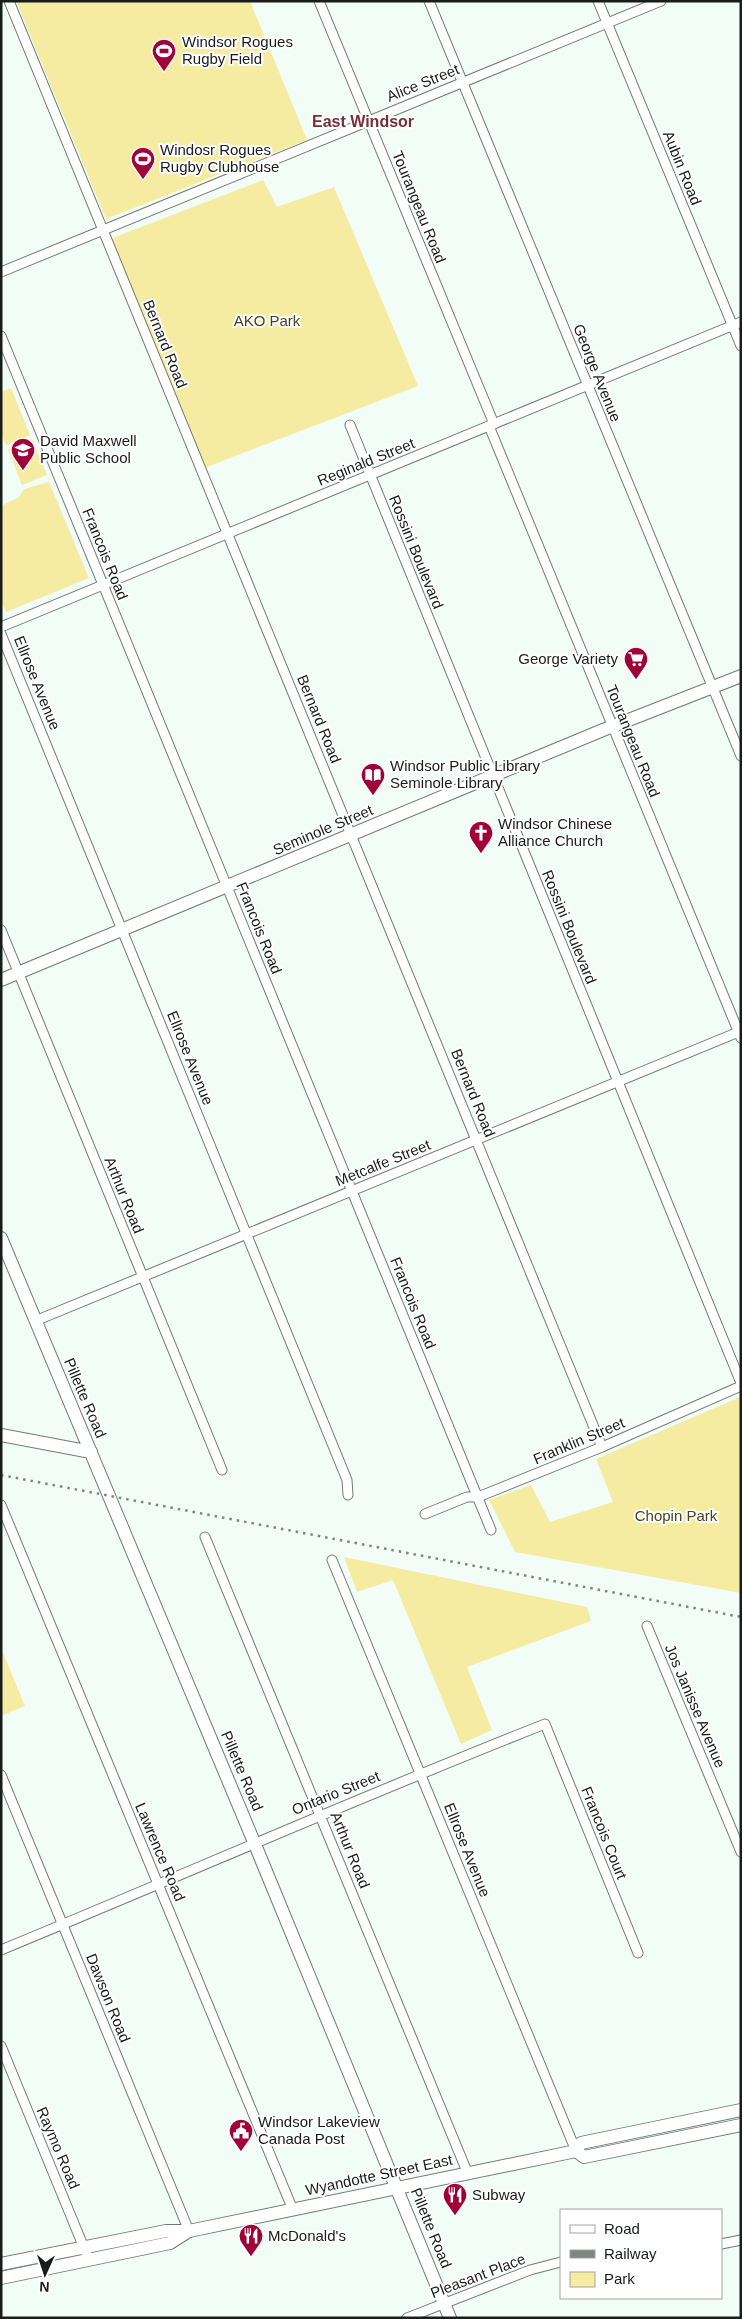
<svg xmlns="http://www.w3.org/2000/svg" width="742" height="2319" viewBox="0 0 742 2319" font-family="Arial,sans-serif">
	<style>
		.green { fill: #f5eca2 }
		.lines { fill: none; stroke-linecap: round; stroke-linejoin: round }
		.street-casing { stroke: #717b75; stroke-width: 11 }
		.secondary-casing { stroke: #717b75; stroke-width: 14 }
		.street { stroke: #fff; stroke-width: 9 }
		.secondary { stroke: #fff; stroke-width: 12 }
		.rail { stroke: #7e8681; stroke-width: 2.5; stroke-dasharray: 2.5 5; stroke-linecap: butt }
		.labels { text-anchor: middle; stroke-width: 4; stroke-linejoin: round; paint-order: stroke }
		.poi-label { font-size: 15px; fill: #181c1a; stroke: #fff; text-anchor: start }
		.street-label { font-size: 15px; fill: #181c1a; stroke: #fff }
		.park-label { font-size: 15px; fill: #4a451f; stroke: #fff }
		.neighbourhood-label { font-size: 16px; font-weight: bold; fill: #762f3a; stroke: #fff }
	</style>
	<rect width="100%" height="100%" fill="#f1fdf6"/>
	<g class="green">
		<path d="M16,1H250L307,140L106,219Z"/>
		<path d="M263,180L277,207L334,187L418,386L204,468L110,239Z"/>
		<path d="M11,388L30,435L6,445L1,434V392Z"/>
		<path d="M32,439L47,475L22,485L8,449Z"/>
		<path d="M49,482L89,578L6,612L1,600V506L19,497L24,489Z"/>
		<path d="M740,1397L741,1593L515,1552L489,1500L531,1485L550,1522L613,1502L596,1459Z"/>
		<path d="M344,1557L587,1607L591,1621L467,1667L492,1730L461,1744L393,1580L357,1592Z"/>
		<path d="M1,1648L25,1706L1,1716Z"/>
	</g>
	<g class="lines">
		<defs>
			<g id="street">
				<path d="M9,1L602,1447"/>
				<path d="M319,1L494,424"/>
				<path d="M429,1L741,756"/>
				<path d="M598,1L741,346"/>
				<path d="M1,272L661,1"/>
				<path d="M1,336L491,1530"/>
				<path d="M350,425L741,1383"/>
				<path d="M489,426L741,1038"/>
				<path d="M1,627L741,322"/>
				<path d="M1,634L347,1480L348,1495"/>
				<path d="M1,930L222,1470"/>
				<path d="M35,1321L741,1031"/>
				<path d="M1,1505L293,2210"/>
				<path d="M425,1514L467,1497H478L602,1447L741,1386"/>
				<path d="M205,1537L468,2174"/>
				<path d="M332,1560L576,2151"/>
				<path d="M647,1626L741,1852"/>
				<path d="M1,1775L189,2231"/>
				<path d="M1,1950C183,1875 362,1796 545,1724L638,1953"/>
				<path d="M1,2046L89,2260"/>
				<path d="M721,2244L741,2240"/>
				<path d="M407,2318L530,2270L561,2262"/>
			</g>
			<g id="secondary">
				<path d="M1,980L603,730L741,676"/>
				<path d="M1,1238L254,1842L450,2318"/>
				<path d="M1,1435L91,1452"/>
				<path d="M576,2151L584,2157L741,2125"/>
				<path d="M1,2264L166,2231H189L576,2151L581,2143L741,2110"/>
				<path d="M1,2278L170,2243L189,2231"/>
			</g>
		</defs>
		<use href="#street" class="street-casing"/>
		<use href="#secondary" class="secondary-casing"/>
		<use href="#street" class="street"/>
		<use href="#secondary" class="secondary"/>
		<path class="rail" d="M1,1475L741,1617"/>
	</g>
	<defs>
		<symbol id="stadium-pin" viewBox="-11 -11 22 30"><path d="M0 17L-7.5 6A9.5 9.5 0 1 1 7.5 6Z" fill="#a10139" stroke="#fff"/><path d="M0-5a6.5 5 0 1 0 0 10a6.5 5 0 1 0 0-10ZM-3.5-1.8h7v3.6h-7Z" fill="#fff"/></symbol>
		<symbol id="school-pin" viewBox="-11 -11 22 30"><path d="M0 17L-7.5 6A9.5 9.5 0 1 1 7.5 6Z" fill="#a10139" stroke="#fff"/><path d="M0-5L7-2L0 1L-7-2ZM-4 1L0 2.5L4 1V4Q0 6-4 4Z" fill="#fff"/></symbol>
		<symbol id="supermarket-pin" viewBox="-11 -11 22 30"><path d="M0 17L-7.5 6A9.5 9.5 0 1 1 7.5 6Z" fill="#a10139" stroke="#fff"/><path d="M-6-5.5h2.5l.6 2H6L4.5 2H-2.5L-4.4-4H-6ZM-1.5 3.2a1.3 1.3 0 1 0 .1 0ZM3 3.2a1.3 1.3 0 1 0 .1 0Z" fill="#fff"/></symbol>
		<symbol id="library-pin" viewBox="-11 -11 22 30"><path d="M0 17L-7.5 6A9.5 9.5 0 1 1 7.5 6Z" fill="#a10139" stroke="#fff"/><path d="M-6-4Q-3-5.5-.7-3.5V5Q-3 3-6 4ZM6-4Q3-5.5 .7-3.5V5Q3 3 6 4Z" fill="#fff"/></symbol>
		<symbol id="church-pin" viewBox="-11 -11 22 30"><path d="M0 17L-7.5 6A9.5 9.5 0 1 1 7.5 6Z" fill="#a10139" stroke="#fff"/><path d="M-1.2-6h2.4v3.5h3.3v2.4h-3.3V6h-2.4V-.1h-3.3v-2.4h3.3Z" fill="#fff"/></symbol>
		<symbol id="civic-pin" viewBox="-11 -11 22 30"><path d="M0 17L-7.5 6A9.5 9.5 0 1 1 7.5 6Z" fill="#a10139" stroke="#fff"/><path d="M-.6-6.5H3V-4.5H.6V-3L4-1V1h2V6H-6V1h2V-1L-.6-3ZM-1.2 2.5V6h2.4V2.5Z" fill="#fff"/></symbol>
		<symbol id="restaurant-pin" viewBox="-11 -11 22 30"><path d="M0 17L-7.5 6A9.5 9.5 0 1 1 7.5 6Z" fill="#a10139" stroke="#fff"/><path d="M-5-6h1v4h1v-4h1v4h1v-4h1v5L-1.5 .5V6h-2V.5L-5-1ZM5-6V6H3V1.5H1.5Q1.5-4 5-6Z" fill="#fff"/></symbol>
	</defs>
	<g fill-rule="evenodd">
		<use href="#stadium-pin" x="150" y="37" width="28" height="38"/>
		<use href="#stadium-pin" x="129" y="145" width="28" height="38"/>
		<use href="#school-pin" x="9" y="436" width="28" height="38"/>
		<use href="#supermarket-pin" x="622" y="645" width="28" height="38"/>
		<use href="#library-pin" x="359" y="761" width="28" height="38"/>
		<use href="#church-pin" x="467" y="819" width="28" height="38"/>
		<use href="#civic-pin" x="227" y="2117" width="28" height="38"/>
		<use href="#restaurant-pin" x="441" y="2181" width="28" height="38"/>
		<use href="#restaurant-pin" x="237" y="2222" width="28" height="38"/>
	</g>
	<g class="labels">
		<g class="poi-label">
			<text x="182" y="47">Windsor Rogues<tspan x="182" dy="17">Rugby Field</tspan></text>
			<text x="160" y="155">Windosr Rogues<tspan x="160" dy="17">Rugby Clubhouse</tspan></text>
			<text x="40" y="446">David Maxwell<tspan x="40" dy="17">Public School</tspan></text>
			<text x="618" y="664" text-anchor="end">George Variety</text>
			<text x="390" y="771">Windsor Public Library<tspan x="390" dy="17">Seminole Library</tspan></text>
			<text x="498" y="829">Windsor Chinese<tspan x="498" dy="17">Alliance Church</tspan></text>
			<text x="258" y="2127">Windsor Lakeview<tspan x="258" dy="17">Canada Post</tspan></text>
			<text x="472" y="2200">Subway</text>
			<text x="268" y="2241">McDonald's</text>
		</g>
		<g class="street-label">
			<text transform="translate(423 83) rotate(-22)" y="5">Alice Street</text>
			<text transform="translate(682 168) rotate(68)" y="5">Aubin Road</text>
			<text transform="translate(419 207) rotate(68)" y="5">Tourangeau Road</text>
			<text transform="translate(165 344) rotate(68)" y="5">Bernard Road</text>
			<text transform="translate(597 373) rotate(68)" y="5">George Avenue</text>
			<text transform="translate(366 462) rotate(-22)" y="5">Reginald Street</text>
			<text transform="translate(416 552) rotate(68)" y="5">Rossini Boulevard</text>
			<text transform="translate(105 554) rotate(68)" y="5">Francois Road</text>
			<text transform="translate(37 683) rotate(68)" y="5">Ellrose Avenue</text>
			<text transform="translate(319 719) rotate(68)" y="5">Bernard Road</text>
			<text transform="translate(633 741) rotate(68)" y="5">Tourangeau Road</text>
			<text transform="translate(323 830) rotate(-23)" y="5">Seminole Street</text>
			<text transform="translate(569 927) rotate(68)" y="5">Rossini Boulevard</text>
			<text transform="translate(259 928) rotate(68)" y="5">Francois Road</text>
			<text transform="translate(190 1058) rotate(68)" y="5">Ellrose Avenue</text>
			<text transform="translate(473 1093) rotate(68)" y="5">Bernard Road</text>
			<text transform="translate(383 1163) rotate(-22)" y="5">Metcalfe Street</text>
			<text transform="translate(124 1195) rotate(68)" y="5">Arthur Road</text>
			<text transform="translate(413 1303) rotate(68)" y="5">Francois Road</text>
			<text transform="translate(85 1398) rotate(67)" y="5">Pillette Road</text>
			<text transform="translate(579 1441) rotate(-23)" y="5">Franklin Street</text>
			<text transform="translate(695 1706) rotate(67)" y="5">Jos Janisse Avenue</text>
			<text transform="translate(242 1771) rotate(67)" y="5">Pillette Road</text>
			<text transform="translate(336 1793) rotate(-22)" y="5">Ontario Street</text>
			<text transform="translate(604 1833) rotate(68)" y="5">Francois Court</text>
			<text transform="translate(350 1850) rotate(68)" y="5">Arthur Road</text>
			<text transform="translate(467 1850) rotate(68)" y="5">Ellrose Avenue</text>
			<text transform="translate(160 1852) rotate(67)" y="5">Lawrence Road</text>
			<text transform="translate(108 1998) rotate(68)" y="5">Dawson Road</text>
			<text transform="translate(58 2148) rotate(67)" y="5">Raymo Road</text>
			<text transform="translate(379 2175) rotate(-12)" y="5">Wyandotte Street East</text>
			<text transform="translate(431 2228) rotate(68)" y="5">Pillette Road</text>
			<text transform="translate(478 2276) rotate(-21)" y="5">Pleasant Place</text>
		</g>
		<g class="park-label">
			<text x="267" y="326">AKO Park</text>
			<text x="676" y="1521">Chopin Park</text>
		</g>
		<g class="neighbourhood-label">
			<text x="363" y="127">East Windsor</text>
		</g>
	</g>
	<rect width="742" height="2319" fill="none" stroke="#181c1a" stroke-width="5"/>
	<rect x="560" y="2209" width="162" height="90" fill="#ffffff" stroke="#a3a4a3"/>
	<rect x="570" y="2225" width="25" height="8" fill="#ffffff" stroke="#a3a4a3"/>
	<text x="604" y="2234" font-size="15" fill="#181c1a">Road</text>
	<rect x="570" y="2250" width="25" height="8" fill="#7e8681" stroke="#a3a4a3"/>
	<text x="604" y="2259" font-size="15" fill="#181c1a">Railway</text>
	<rect x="570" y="2272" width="25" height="15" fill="#f5eca2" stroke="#a3a4a3"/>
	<text x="604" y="2284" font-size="15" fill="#181c1a">Park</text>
	<g transform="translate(45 2274) rotate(183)" stroke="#ffffff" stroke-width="4" paint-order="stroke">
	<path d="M0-4L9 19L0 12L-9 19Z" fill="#181c1a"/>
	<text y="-8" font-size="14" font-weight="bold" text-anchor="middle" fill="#181c1a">N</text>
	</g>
</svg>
